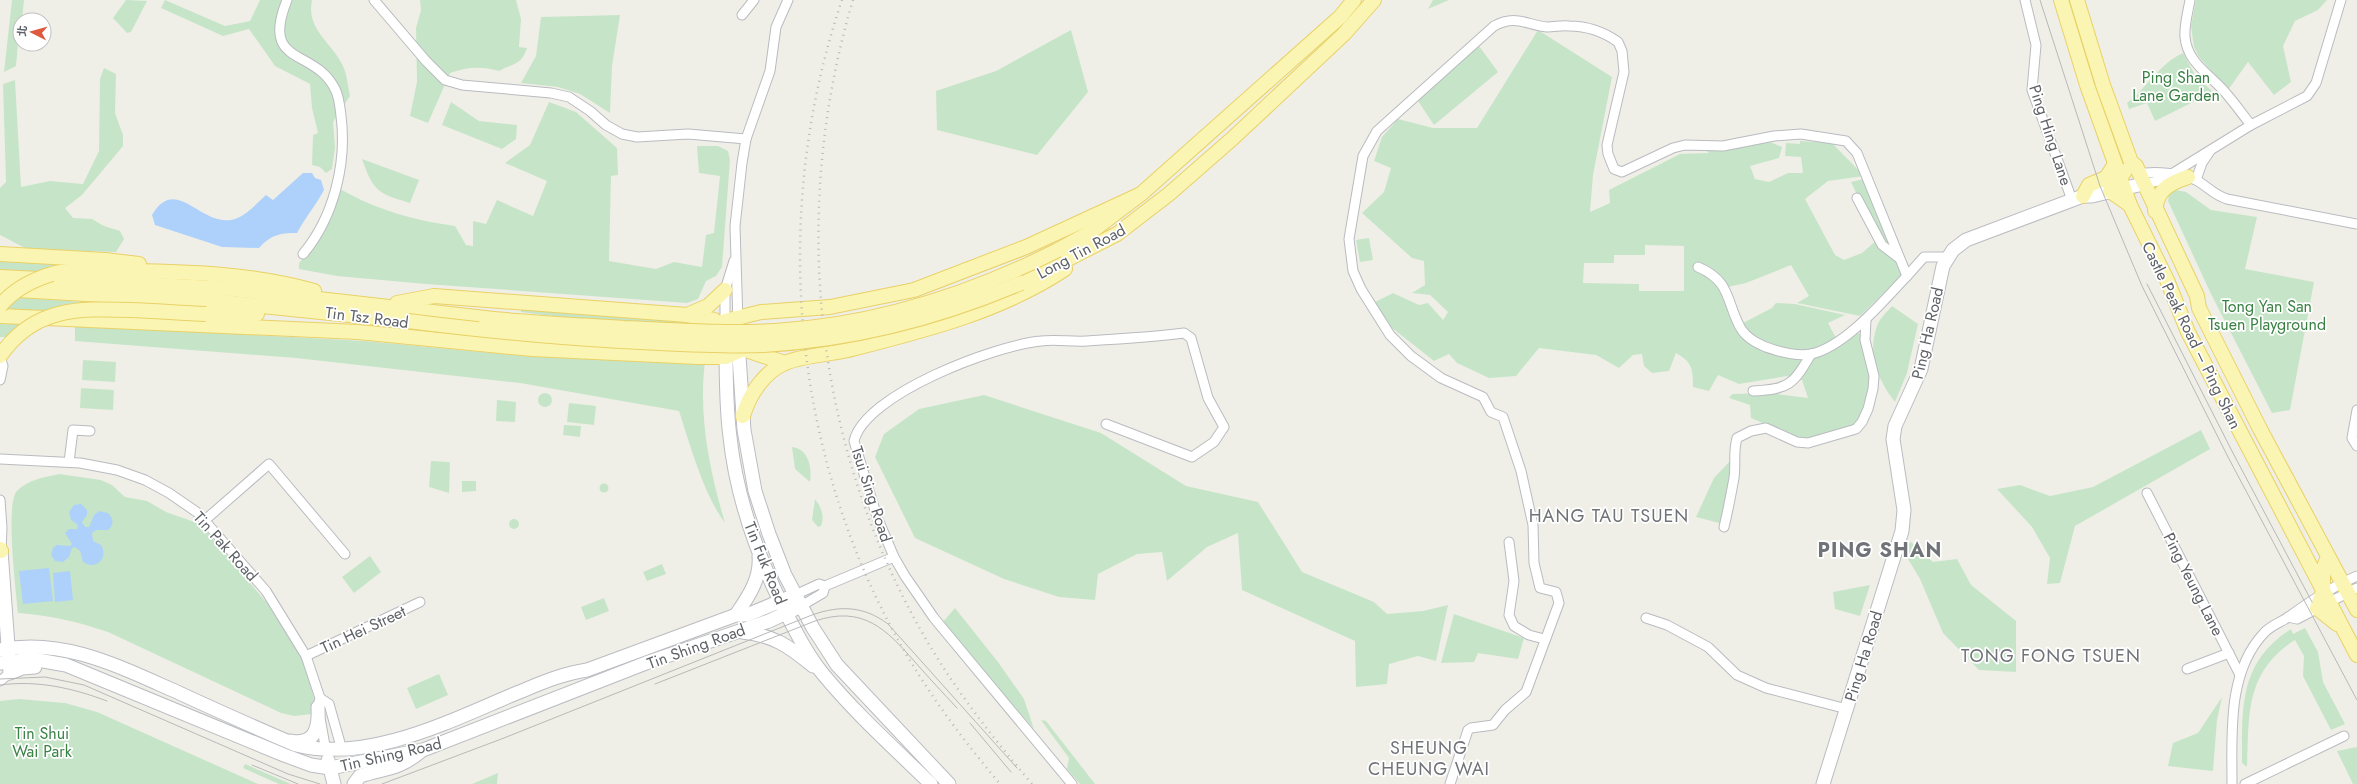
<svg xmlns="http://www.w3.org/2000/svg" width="2357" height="784" viewBox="0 0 2357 784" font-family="Jost,'Noto Sans TC',sans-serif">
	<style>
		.green { fill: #c6e5c8; fill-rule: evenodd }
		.water { fill: #add1fa }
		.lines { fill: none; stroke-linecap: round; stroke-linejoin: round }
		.street-casing { stroke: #b9bbc0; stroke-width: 11 }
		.secondary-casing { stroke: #babcc2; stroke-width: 15 }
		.primary-casing { stroke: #e9d167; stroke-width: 16 }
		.street { stroke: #fff; stroke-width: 9 }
		.secondary { stroke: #fff; stroke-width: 13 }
		.primary { stroke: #faf5b2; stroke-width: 14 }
		.tram { stroke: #b7b8b8; stroke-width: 1 }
		.rail { stroke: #b7b8b8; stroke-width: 2.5; stroke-dasharray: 1 5; stroke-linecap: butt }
		.primary-bridge-casing { stroke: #e9d167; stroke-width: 16; stroke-linecap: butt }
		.primary-bridge { stroke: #faf5b2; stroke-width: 14 }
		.labels { text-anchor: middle; stroke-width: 3.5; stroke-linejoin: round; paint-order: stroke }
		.park-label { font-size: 16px; fill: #3a8144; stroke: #fff }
		.street-label { font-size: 16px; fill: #5e6166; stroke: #fff }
		.quarter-label { font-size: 18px; letter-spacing: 1px; fill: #707378; stroke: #fff }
		.district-label { font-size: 20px; font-weight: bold; letter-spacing: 1px; fill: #707378; stroke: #fff }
	</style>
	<rect width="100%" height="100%" fill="#f0efe7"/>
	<g class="green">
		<path d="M12,0H24L22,20H20L16,66L4,72Z"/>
		<path d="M126,0L147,1L131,32L127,33L113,18Z"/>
		<path d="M165,0L225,26L250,21L260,0H312C306,30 331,41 343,66C347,74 348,87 350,96L333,122L335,147L332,169L326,173L320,167L312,165L313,135L318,133L312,108L310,84L275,66L249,29L223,36L161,8Z"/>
		<path d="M420,0H516L521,19L519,47L527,48C521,66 513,63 499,71C480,66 468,67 450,73L428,123L410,116L417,82L416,28L421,10Z"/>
		<path d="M1433,0H1449L1428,9Z"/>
		<path d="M2196,0H2327L2318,10L2295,21L2283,46L2291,82L2274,95L2248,62L2228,90L2199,57L2194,47L2191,26Z"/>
		<path d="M620,15L612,66L610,113L580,94L558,87L521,83L536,56L541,17Z"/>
		<path d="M1071,30L1088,92L1037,155L937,130L936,91L996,71Z"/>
		<path d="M1538,30L1612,77L1593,175L1590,212L1610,203L1609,190L1680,154L1709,153L1702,146L1763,139L1782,147L1779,158L1750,166L1755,179L1769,182L1788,173H1803L1801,157L1785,156L1786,143L1800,144V141L1832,143L1864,176L1828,181L1805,199L1835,255L1844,260L1862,253L1878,239L1851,182L1864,179L1902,275L1860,316L1797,303L1809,296L1791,265L1746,283L1727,287L1735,312L1743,323L1772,308L1776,303L1795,304L1845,315L1828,323L1836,338L1850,330L1860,334C1870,365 1877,399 1853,426L1809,438L1793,436L1751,418L1750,405L1729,398L1732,394L1768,393L1808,398L1802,380L1787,376L1739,384L1718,375L1709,391L1693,387C1693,369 1692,362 1676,353L1669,371L1652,373L1644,366L1642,354L1633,355L1619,368L1596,355L1539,348L1516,376L1489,378L1457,363L1449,354L1434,361L1387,324L1375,302L1393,293L1419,305L1428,303L1443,320L1448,312L1430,295L1412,293L1425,285L1424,261L1412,258L1362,213L1384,192L1391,168L1374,161L1382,137L1398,119L1433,128H1477ZM1645,245L1684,246V291H1639V284L1583,283L1584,263H1614V255H1645Z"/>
		<path d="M1479,46L1498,72L1434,125L1416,98Z"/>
		<path d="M2183,53L2195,75L2213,92L2155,121L2147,103L2129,109L2127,103C2147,88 2160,63 2183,53Z"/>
		<path d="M104,68L116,74L115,113L123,135V146L82,195L65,208L73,218L92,219L104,226L120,231L124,239L116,252L27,249L0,235V188L6,182L3,84L15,80L21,187L50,181L83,184L99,151L100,79Z"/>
		<path d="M451,102L479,121L517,125L516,139L502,149L442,125Z"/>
		<path d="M549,102L576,112L617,148L618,175L611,176L609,261L656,269L674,262L702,267L706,235L714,233L720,176L699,173L697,146H718L728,151L730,160L722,267L716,276L706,281L698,299L687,303L426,284L337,276L299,269V263L309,252L340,189C377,210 413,220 455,226L466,245L473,246V221L486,224L497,200L533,216L547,181L505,163L530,145Z"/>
		<path d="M362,159L419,180L410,203C378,194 373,191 362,159Z"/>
		<path d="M2176,190L2186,192L2211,210L2257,217L2245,269L2314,282L2290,410L2272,413L2211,294L2168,201L2169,194Z"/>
		<path d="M1369,238L1373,260L1360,262L1356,240Z"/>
		<path d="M0,258L85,263L40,273L0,272Z"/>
		<path d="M0,296L110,304L46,312L0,310Z"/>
		<path d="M1892,306L1918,324L1907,373L1895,402C1878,380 1867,354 1877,326C1879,319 1887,312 1892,306Z"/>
		<path d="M521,308L701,321L706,326L577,319L521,312Z"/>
		<path d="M0,319L30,321L7,337H0Z"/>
		<path d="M75,325L365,341L534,357L632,358L705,362C698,416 710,472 725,523C704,495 690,445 679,411L520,383L296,358L75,341Z"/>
		<path d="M83,360L116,362L115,382L82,380Z"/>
		<path d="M81,388L114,390L113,410L80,408Z"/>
		<circle cx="545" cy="400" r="7"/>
		<path d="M984,395L1101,433L1186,486L1258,502L1302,572L1374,602L1387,614L1423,611L1448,605L1436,661L1418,656L1389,664L1387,684L1356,687L1355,641L1242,590L1238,533L1207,547L1167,581L1162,552L1137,554L1098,574L1095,600L1059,597L1004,579L915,538L875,457L884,434L919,409Z"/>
		<path d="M497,400L516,402L515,422L496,421Z"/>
		<path d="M569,403L596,406L594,425L567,422Z"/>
		<path d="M564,425L581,426L580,437L563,435Z"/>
		<path d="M2201,430L2210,449L2075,526L2060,583L2047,584L2050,558L2032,527L1997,489L2020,485L2050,496L2093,487Z"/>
		<path d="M792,447C809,449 812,468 810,482L795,469Z"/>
		<path d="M431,461L450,462L449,493L429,487Z"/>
		<path d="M1730,461L1732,462L1723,524L1696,517L1714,478Z"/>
		<path d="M59,474L101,480L112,485L125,497L147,501L166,512L200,524L267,603L293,644L305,665L316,706L312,714L294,716L281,713L108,632C78,622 49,615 18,613C16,592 5,503 17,491C27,480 45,477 59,474Z"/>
		<path d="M462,481H476V491L462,492Z"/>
		<circle cx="604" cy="488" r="4.5"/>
		<path d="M815,499C821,507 825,516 821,526L818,527L812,520Z"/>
		<circle cx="514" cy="524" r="5"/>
		<path d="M1911,542L1933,562L1957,559L1971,585L2016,621V672L1979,670L1943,633L1920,579L1902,549Z"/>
		<path d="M370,556L381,572L354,593L342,577Z"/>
		<path d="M662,564L666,574L647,581L643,572Z"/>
		<path d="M1870,585L1860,616L1835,609L1833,592Z"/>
		<path d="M604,598L609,611L586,620L581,607Z"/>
		<path d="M955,608L998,662L1024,699L1034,729L942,623Z"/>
		<path d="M1454,614L1524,638L1518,659L1478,653L1474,662L1441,663Z"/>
		<path d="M2305,628L2318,652L2323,682L2345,724L2331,730L2303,676L2304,656L2295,640C2245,672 2249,714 2247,767L2242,763C2242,707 2239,662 2291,629L2293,634Z"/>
		<path d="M439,674L448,695L416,709L407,688Z"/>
		<path d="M2222,697L2217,720L2213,771L2168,766L2173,743L2198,733Z"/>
		<path d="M19,699L65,703L97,712L258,784H0V701Z"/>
		<path d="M1041,720L1046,721L1095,784H1080L1067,769L1069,758Z"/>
		<path d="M2357,747V784H2353L2337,751Z"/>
		<path d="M245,764L291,784H279L243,768Z"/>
		<path d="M498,773L497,784H472Z"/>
	</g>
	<g class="water">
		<path d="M303,173H312L315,178L321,180L324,190C316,205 305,218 297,233C279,233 271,235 259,248L222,247L155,225L152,215C176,175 199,225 231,220C244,218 257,203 266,195L273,200Z"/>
		<path d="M81,504L87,510V515L82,522L85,527H89L94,515L99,511L108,513C114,519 114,525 108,530H96L92,533L93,541L101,545C109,558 96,571 83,562L80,551L75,547L72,548L69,557L63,562L55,561L51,555L53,548L56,545L70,546L72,544L65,533L69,529H77L78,525L71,520L69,512L74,505Z"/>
		<path d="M49,568L53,601L23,604L19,571Z"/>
		<path d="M70,571L73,600L55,602L53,573Z"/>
	</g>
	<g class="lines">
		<defs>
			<g id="street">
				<path d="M287,0C260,67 314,47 335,89C339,96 340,107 341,116C347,163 334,217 303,254"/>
				<path d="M374,0L426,61L445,80L462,85L551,93L569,97L590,111L606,125L622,134L637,137L688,134L746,139"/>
				<path d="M2025,0L2036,45L2032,90L2072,200"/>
				<path d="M2190,0C2188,12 2184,25 2185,37C2187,62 2209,74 2224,91C2234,102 2242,114 2251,125"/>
				<path d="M742,15L754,0"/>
				<path d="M2139,174C2153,171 2182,173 2196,180C2207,186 2214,195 2227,199L2357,224"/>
				<path d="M2170,175L2251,125L2307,96L2316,83L2341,0"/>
				<path d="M2196,180L2202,163L2210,151"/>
				<path d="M2143,184L2163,180L2167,175"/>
				<path d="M1857,198L1882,245L1899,258"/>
				<path d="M1698,267C1731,281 1726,301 1740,327C1746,339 1763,347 1775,350C1785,353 1800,356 1811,354C1845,347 1884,300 1907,276"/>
				<path d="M725,321V290L734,261"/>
				<path d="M738,323L735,226L742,163L746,139L770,71L776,27L788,0"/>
				<path d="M0,357L3,366L0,380"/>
				<path d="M1753,391C1789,389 1793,385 1811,354"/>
				<path d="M2357,410L2352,438L2357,446"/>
				<path d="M0,459L80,463L117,470L145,480L169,493L198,513L266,591L306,656L320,698L318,707L326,751"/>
				<path d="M69,462L73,430L90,431"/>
				<path d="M2147,493L2240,675"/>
				<path d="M0,500L2,528L1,551"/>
				<path d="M205,520L269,464L345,554"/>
				<path d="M1724,527C1728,511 1731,494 1734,478C1736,463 1733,452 1737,438L1751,431L1766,428L1797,442L1808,443L1856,429L1862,422L1868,409L1873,389L1874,376L1865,340L1866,320"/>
				<path d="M1509,542L1514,581L1509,615L1514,626L1529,635L1544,639"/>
				<path d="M795,595L819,584L825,586L894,557"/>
				<path d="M801,606L823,593L825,586"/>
				<path d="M2288,617L2297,619L2357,588"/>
				<path d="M1646,618L1667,625L1708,647L1737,675L1766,688L1847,709"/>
				<path d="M306,656L420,602"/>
				<path d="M2187,669L2229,653"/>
				<path d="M0,681L10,673"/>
				<path d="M320,698L329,704L342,750"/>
				<path d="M1072,784L934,618L905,576L894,557L877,517L854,441C865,394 996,345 1041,341C1056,339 1071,342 1087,341C1119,339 1152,337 1184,333L1191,338L1208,398L1224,427L1214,442L1192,457L1106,424"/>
				<path d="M1450,784L1468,730L1471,728L1493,725L1505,710L1526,692L1559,603L1556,592L1540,588L1534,563L1533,525L1521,471L1503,417L1491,412L1483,397L1441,378L1411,356L1390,335L1361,289L1353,271L1349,239L1363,156L1377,131L1494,26C1516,14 1526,25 1547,27C1555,27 1562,25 1569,26C1586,26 1604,32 1618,42L1622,51L1624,72L1607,145L1608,154L1614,169L1622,172L1673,148L1685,145L1723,146L1774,136L1801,134L1846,141L1857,153L1907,276L1924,257H1948"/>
				<path d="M2232,784C2232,734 2227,672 2264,633C2270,626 2279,623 2287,618C2309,602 2331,587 2357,576"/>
				<path d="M2245,784L2344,736"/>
			</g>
			<g id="secondary">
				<path d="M2083,196H2092L2143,184"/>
				<path d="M738,341L744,430L755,491L769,534L785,575L813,628L837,665L949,784"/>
				<path d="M726,346C726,376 726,407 730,437C736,494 755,549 780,601C793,626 805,652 823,674C855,713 894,748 931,784"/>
				<path d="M1,551L10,673L22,668L35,667"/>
				<path d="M736,615C748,597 761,579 759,556"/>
				<path d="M742,632C773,635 789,646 813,666"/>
				<path d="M0,650C63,637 120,667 177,692C216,710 256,728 296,745C367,763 448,722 512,695C537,685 560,674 587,670L736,615H747L795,595"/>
				<path d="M0,663L32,659L66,665L284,755L311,765L330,768L423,750L646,663L769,621L801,606"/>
				<path d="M291,741C316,746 319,726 318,707"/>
				<path d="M328,760L334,784"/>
				<path d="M354,784L360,776C385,768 398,770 420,752"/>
				<path d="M1823,784L1902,531L1904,510L1893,439L1895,426L1921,369L1943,266L1953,250L1966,240L2083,196L2091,190"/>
			</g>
			<g id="primary">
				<path d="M2061,0L2087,85L2130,205L2167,280L2188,332L2357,655"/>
				<path d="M2077,0L2103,85L2131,162L2136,166L2197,296L2199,308L2260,429L2357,610"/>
				<path d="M2125,171L2110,191L2130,205"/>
				<path d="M2083,196L2089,185L2106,178L2115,164"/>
				<path d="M2155,211C2157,190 2169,183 2188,177"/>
				<path d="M1058,250L1091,232L1141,194L1340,17L1354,0"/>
				<path d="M0,254L105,260L139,264"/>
				<path d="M55,273C80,268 105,271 130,271C192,272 254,274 314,291"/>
				<path d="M0,277L232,289L485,318"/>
				<path d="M1021,283L1117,234L1169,194L1233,138L1344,34L1374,0"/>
				<path d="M0,289L222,302L408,321"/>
				<path d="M397,303L434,296L687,315L714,320L731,330"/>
				<path d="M206,314H257"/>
				<path d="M687,315L708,306L725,290"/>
				<path d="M0,316L358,332L532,349L698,357H726L739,351"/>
				<path d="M725,321L761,312L830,307L914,290L1026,247L1141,194"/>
				<path d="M734,346L785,363"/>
				<path d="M743,416C749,395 764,372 785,363C801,356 830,354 848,350C923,331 1000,312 1065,269"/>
				<path d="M0,549L1,551"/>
				<path d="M2328,557L2323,569V592L2317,608L2337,624"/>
			</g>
		</defs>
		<use href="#street" class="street-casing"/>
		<use href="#secondary" class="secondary-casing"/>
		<use href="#primary" class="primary-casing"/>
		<use href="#street" class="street"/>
		<use href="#secondary" class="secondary"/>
		<use href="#primary" class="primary"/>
		<g class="tram">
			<path d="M2040,0L2100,186L2142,286L2228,457L2357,700"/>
			<path d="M2147,284L2234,455L2312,602"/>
			<path d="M0,679L45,677L84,685L288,774L320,784"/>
			<path d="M655,684L815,621C863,605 886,629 915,662C929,678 943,693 957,708"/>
			<path d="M0,685C38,680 72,688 107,701"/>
			<path d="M970,723L1011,772"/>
			<path d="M252,765L298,784"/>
			<path d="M382,784L504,738L812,615C840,605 864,606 888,624L1017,768"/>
		</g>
		<g class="rail">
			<path d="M842,0C770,212 791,452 902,647C930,696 964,741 1000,784"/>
			<path d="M853,0C789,214 814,448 927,641C957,692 993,738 1032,784"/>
		</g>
		<defs>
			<g id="primary-bridge">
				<path d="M0,306C14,289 32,280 52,274"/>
				<path d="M485,318C531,323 578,325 624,328C674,330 725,334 775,331C875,325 969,295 1058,250"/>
				<path d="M408,321C479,330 549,337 620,341C668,343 716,347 764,345C853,340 939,318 1021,283"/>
				<path d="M0,356C33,308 77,308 130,310C156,311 181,313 206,314"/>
			</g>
		</defs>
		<use href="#primary-bridge" class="primary-bridge-casing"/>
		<use href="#primary-bridge" class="primary-bridge"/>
	</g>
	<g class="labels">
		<g class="park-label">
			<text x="2176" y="83">Ping Shan<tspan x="2176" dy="18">Lane Garden</tspan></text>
			<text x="2267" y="312">Tong Yan San<tspan x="2267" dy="18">Tsuen Playground</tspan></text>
			<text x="42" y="739">Tin Shui<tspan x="42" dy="18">Wai Park</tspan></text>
		</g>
		<g class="street-label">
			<text transform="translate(2051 135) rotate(72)" y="6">Ping Hing Lane</text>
			<text transform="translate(1081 251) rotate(-28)" y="6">Long Tin Road</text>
			<text transform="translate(367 317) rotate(7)" y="6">Tin Tsz Road</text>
			<text transform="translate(1927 333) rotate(-77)" y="6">Ping Ha Road</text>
			<text transform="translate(2192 335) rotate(64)" y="6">Castle Peak Road – Ping Shan</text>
			<text transform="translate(872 494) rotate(72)" y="6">Tsui Sing Road</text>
			<text transform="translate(226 546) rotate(48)" y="6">Tin Pak Road</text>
			<text transform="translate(766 563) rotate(68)" y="6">Tin Fuk Road</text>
			<text transform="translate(2194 584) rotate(63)" y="6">Ping Yeung Lane</text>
			<text transform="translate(363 629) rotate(-25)" y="6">Tin Hei Street</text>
			<text transform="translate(696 646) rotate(-20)" y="6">Tin Shing Road</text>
			<text transform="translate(1863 656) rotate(-73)" y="6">Ping Ha Road</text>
			<text transform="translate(391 754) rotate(-13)" y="6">Tin Shing Road</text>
		</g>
		<g class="quarter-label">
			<text x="1609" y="522">HANG TAU TSUEN</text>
			<text x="2051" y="662">TONG FONG TSUEN</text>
			<text x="1429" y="754">SHEUNG<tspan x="1429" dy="21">CHEUNG WAI</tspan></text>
		</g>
		<g class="district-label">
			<text x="1880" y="557">PING SHAN</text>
		</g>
	</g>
	<g transform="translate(32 32) rotate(276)"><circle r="19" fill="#ffffff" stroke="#bfc0c2"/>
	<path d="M0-3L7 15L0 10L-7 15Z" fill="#df593e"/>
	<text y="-6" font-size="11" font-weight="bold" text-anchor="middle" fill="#5e6166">北</text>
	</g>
</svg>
